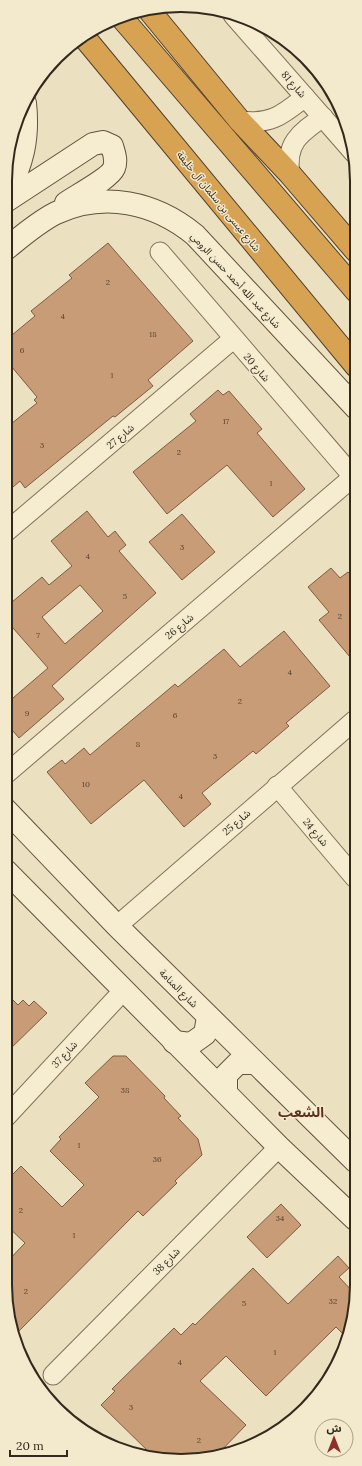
<svg xmlns="http://www.w3.org/2000/svg" width="362" height="1466" viewBox="0 0 362 1466" font-family="Lora,'Noto Sans Arabic',serif">
	<style>
		.building { fill: #c79c76; stroke: #805c40; fill-rule: evenodd }
		.lines { fill: none; stroke-linecap: round; stroke-linejoin: round }
		.street-casing { stroke: #827158; stroke-width: 21 }
		.secondary-casing { stroke: #64523c; stroke-width: 24 }
		.highway-casing { stroke: #503f2d; stroke-width: 24 }
		.street { stroke: #f6edd1; stroke-width: 19 }
		.secondary { stroke: #f6edd1; stroke-width: 22 }
		.highway { stroke: #d7a353; stroke-width: 22 }
		.labels { text-anchor: middle; stroke-width: 3; stroke-linejoin: round; paint-order: stroke }
		.number-label { font-size: 8px; fill: #574532 }
		.street-label { font-size: 10px; fill: #32281c; stroke: #f3eace }
		.district-label { font-size: 14px; font-weight: bold; fill: #5c2e1e; stroke: #f3eace }
		.rim { fill: none; stroke: #32281c; stroke-width: 2 }
	</style>
	<rect width="100%" height="100%" fill="#ebe0bf"/>
	<g class="building">
		<path d="M108,243L193,341L148,380L153,386L115,417L113,416L25,488L20,481L6,493V428L37,403L34,400L37,397L6,360V340L35,316L31,311L72,278L69,275Z"/>
		<path d="M218,390L223,395L229,391L262,429L257,433L305,489L273,517L227,465L167,514L133,472L196,421L190,414Z"/>
		<path d="M87,511L108,537L115,531L126,545L119,551L156,593L52,686L64,699L19,738L6,723V704L48,668L6,620V607L42,577L49,585L72,566L51,541ZM80,585L103,611L65,644L42,617Z"/>
		<path d="M182,514L215,552L182,580L149,542Z"/>
		<path d="M331,568L340,578L348,572L356,581L355,663L319,620L329,612L308,587Z"/>
		<path d="M284,631L330,686L286,723L289,726L256,754L253,751L202,793L211,804L184,827L144,780L91,824L47,772L62,760L65,764L84,748L90,755L175,684L178,687L224,649L240,667Z"/>
		<path d="M5,992L18,1005L23,1000L29,1006L34,1001L47,1013L5,1054Z"/>
		<path d="M113,1056H126L165,1096L164,1098L181,1116L178,1118L198,1139L202,1155L175,1181L177,1183L143,1216L138,1211L15,1335L5,1285V1264L25,1243L5,1224V1182L21,1166L62,1207L84,1185L50,1151L61,1139L59,1137L99,1097L85,1083Z"/>
		<path d="M281,1204L301,1225L267,1258L247,1237Z"/>
		<path d="M338,1256L349,1268L339,1277L355,1294V1308L346,1337L336,1327L266,1396L226,1356L200,1381L246,1425L216,1456L169,1461L153,1456L101,1405L115,1391L112,1389L174,1328L181,1335L193,1323L195,1325L253,1268L288,1304Z"/>
	</g>
	<g class="lines">
		<defs>
			<g id="street">
				<path d="M233,15L354,153"/>
				<path d="M240,121C271,125 282,115 305,97"/>
				<path d="M290,174C285,143 300,133 323,117"/>
				<path d="M160,252L356,480"/>
				<path d="M6,532L233,339"/>
				<path d="M6,774L353,477"/>
				<path d="M277,786L355,878"/>
				<path d="M117,926L355,720"/>
				<path d="M5,1118L123,991"/>
				<path d="M53,1375L279,1147"/>
			</g>
			<g id="secondary">
				<path d="M6,197C22,164 29,140 25,103"/>
				<path d="M6,201L93,144L103,142L112,146C114,153 117,160 114,168C110,178 76,196 66,203"/>
				<path d="M6,249C22,236 38,222 56,213C104,191 155,202 195,235L356,408"/>
				<path d="M6,810L117,926L355,1161"/>
				<path d="M6,871L279,1147L355,1219"/>
				<path d="M174,1042L191,1044L205,1034L208,1017"/>
				<path d="M226,1091V1075L238,1063H255"/>
			</g>
			<g id="highway">
				<path d="M149,10L240,121L290,174L356,251"/>
				<path d="M122,18L356,291"/>
				<path d="M84,37L356,366"/>
			</g>
		</defs>
		<use href="#street" class="street-casing"/>
		<use href="#secondary" class="secondary-casing"/>
		<use href="#highway" class="highway-casing"/>
		<use href="#street" class="street"/>
		<use href="#secondary" class="secondary"/>
		<use href="#highway" class="highway"/>
	</g>
	<g class="labels">
		<g class="number-label">
			<text x="108" y="285">2</text>
			<text x="63" y="319">4</text>
			<text x="153" y="337">18</text>
			<text x="22" y="353">6</text>
			<text x="112" y="378">1</text>
			<text x="226" y="424">17</text>
			<text x="42" y="448">3</text>
			<text x="179" y="455">2</text>
			<text x="271" y="486">1</text>
			<text x="182" y="550">3</text>
			<text x="88" y="559">4</text>
			<text x="125" y="599">5</text>
			<text x="340" y="619">2</text>
			<text x="38" y="638">7</text>
			<text x="290" y="675">4</text>
			<text x="240" y="704">2</text>
			<text x="27" y="716">9</text>
			<text x="175" y="718">6</text>
			<text x="138" y="747">8</text>
			<text x="215" y="759">3</text>
			<text x="86" y="787">10</text>
			<text x="181" y="799">4</text>
			<text x="125" y="1093">38</text>
			<text x="79" y="1148">1</text>
			<text x="157" y="1162">36</text>
			<text x="21" y="1213">2</text>
			<text x="280" y="1221">34</text>
			<text x="74" y="1238">1</text>
			<text x="26" y="1294">2</text>
			<text x="333" y="1304">32</text>
			<text x="244" y="1306">5</text>
			<text x="275" y="1355">1</text>
			<text x="180" y="1365">4</text>
			<text x="131" y="1410">3</text>
			<text x="199" y="1443">2</text>
		</g>
		<g class="street-label">
			<text transform="translate(294 84) rotate(49)" y="4">شارع 81</text>
			<text transform="translate(219 201) rotate(51)" y="4">شارع عيسى بن سلمان آل خليفة</text>
			<text transform="translate(236 280) rotate(47)" y="4">شارع عبد الله أحمد حسن الرومي</text>
			<text transform="translate(257 367) rotate(49)" y="4">شارع 20</text>
			<text transform="translate(120 436) rotate(-40)" y="4">شارع 27</text>
			<text transform="translate(179 626) rotate(-40)" y="4">شارع 26</text>
			<text transform="translate(236 822) rotate(-41)" y="4">شارع 25</text>
			<text transform="translate(316 832) rotate(50)" y="4">شارع 24</text>
			<text transform="translate(179 988) rotate(45)" y="4">شارع المنامة</text>
			<text transform="translate(64 1054) rotate(-47)" y="4">شارع 37</text>
			<text transform="translate(166 1261) rotate(-45)" y="4">شارع 38</text>
		</g>
		<g class="district-label">
			<text x="301" y="1117">الشعب</text>
		</g>
	</g>
	<path d="M0 0H362V1466H0ZM181 12H181A169 169 0 0 1 350 181V1285A169 169 0 0 1 181 1454H181A169 169 0 0 1 12 1285V181A169 169 0 0 1 181 12Z" fill="#f3eace" fill-rule="evenodd"/>
	<path class="rim" d="M181 12H181A169 169 0 0 1 350 181V1285A169 169 0 0 1 181 1454H181A169 169 0 0 1 12 1285V181A169 169 0 0 1 181 12Z"/>
	<g transform="translate(334 1438)"><circle r="19" fill="#f3eace" stroke="#a69c87"/>
	<path d="M0-3L7 15L0 10L-7 15Z" fill="#8d302c"/>
	<text y="-6" font-size="11" font-weight="bold" text-anchor="middle" fill="#32281c">ش</text>
	</g>
	<path d="M10 1450v6h57v-6" fill="none" stroke="#32281c" stroke-width="2"/>
	<text x="16" y="1450" font-size="12" fill="#32281c" stroke="#f3eace" stroke-width="3" paint-order="stroke">20 m</text>
</svg>
